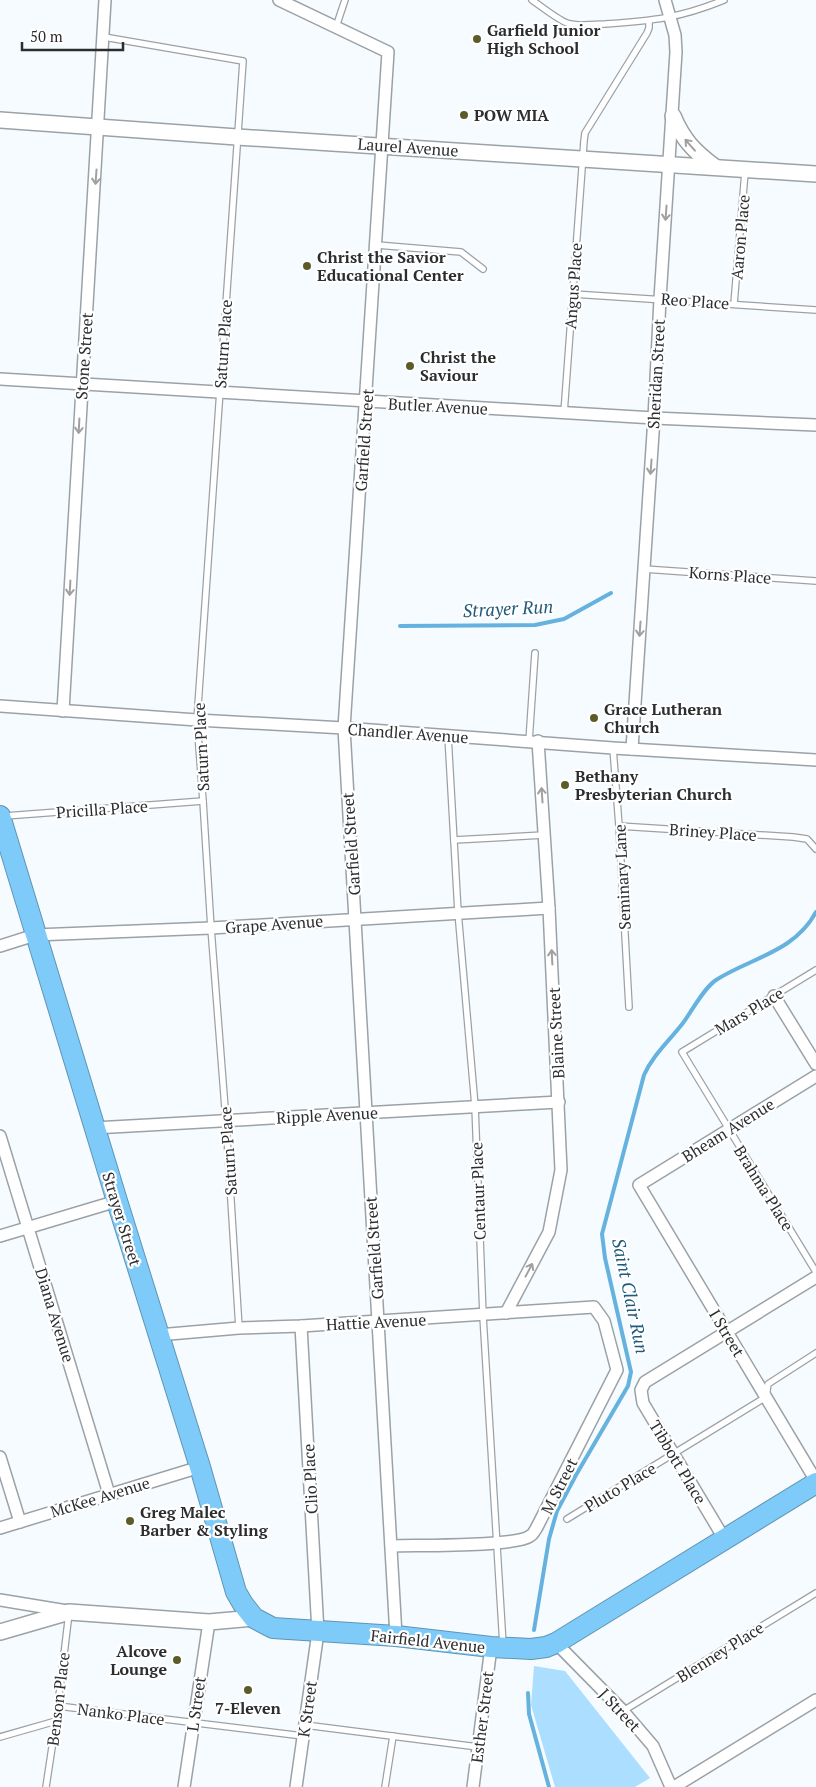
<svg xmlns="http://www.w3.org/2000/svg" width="816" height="1787" viewBox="0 0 816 1787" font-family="'PT Serif',serif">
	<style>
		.green { fill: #acdfff }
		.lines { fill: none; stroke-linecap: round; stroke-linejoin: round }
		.stream { stroke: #66b2df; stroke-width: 4 }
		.lane-casing { stroke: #9ba2a6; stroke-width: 8 }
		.street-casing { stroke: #9ba2a6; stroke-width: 14 }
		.secondary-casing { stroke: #9ba2a6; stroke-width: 18 }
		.highway-casing { stroke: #6194b2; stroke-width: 22 }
		.lane { stroke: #fff; stroke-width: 5.5 }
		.street { stroke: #fff; stroke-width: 11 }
		.secondary { stroke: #fff; stroke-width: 15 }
		.highway { stroke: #7ecbf9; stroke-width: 20 }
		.oneway { stroke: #a0a0a1 }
		.poi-dot { fill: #5c5c29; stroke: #fff; stroke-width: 2 }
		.labels { text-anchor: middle; stroke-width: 4.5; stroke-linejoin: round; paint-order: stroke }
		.poi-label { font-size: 16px; font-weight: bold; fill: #2b2d2f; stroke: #fff; text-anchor: start }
		.street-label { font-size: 16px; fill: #2b2d2f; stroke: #fff }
		.water-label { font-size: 18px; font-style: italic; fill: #215a7a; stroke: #fff }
	</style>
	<rect width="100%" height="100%" fill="#f6fbff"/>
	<path class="green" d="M534,1666L565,1671L650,1778L635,1787H555L531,1705Z"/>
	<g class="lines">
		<g class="stream">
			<path d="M400,626L535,625L564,619L611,593"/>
			<path d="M534,1630L549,1539L557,1511L576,1475L628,1386L631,1372L605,1258L602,1234L644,1075C653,1055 669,1041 683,1023C692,1011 703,989 716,980C750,958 795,952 816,912"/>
			<path d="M528,1693L529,1714L549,1787"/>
		</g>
		<defs>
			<g id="lane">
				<path d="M532,0C542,7 557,19 567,23C579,27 594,24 605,24C652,21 680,18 724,0"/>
				<path d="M336,27L345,0"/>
				<path d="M104,37L243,61L197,720L203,801L211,928L226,1121L239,1328"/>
				<path d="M377,245L461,252L483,269"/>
				<path d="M573,294L816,310"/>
				<path d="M734,304L745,172"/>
				<path d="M564,413L584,141L585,133L647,33L649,28V21"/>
				<path d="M644,569L816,581"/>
				<path d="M448,736L458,912L475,1106L483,1316L503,1645"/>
				<path d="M529,741L535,653"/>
				<path d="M613,748L619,826L629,1007"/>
				<path d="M5,816L203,801"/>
				<path d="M619,826L793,837L807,839L816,849"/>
				<path d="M454,840L544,835"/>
				<path d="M816,970L682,1052L816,1272"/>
				<path d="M567,1519L766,1397L768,1384L816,1353"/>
				<path d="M58,1706L303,1736"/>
				<path d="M623,1711L816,1593"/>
				<path d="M305,1725L478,1747"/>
				<path d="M0,1737L56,1721"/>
				<path d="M46,1787L56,1721L69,1613"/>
				<path d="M385,1787L393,1736"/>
			</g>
			<g id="street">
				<path d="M279,0L388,52L344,728L396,1636"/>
				<path d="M0,379L654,418L816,425"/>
				<path d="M0,706L197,720L344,728L613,748L816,760"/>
				<path d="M63,711L105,0"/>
				<path d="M632,749L654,418L660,299L676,52L675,35L665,0"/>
				<path d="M0,946L35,935L211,928L549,908"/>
				<path d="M774,996L816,1064"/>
				<path d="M816,1076L639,1185L816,1481"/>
				<path d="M94,1128L559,1102"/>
				<path d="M0,1136L109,1494"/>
				<path d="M0,1236L117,1201"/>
				<path d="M506,1313L549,1232L561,1170L549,908L538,741"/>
				<path d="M158,1335L239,1328L301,1326L594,1307L604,1321L617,1370L537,1527C535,1530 533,1535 530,1536C516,1547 415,1545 392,1546"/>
				<path d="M0,1457L20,1522"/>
				<path d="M0,1528L200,1467"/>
				<path d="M725,1540L643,1403L641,1390L645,1382L816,1277"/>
				<path d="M0,1600L67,1611"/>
				<path d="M556,1643L623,1711L653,1746L671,1787"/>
				<path d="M184,1787L209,1622"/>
				<path d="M296,1787L318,1632L301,1326"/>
				<path d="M473,1787L491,1647"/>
				<path d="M674,1787L816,1700"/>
			</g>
			<g id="secondary">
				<path d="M673,116C683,140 694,151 715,167"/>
				<path d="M0,120L237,137L816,174"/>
				<path d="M0,1632L69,1612L209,1622L254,1618"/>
			</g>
			<path id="highway" d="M0,816L117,1201L200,1467L236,1592L243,1604L254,1618L273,1628L396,1636L491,1647L531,1649L546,1647L556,1643L816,1483"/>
		</defs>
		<use href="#lane" class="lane-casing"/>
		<use href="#street" class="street-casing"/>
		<use href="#secondary" class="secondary-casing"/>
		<use href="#highway" class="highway-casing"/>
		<use href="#lane" class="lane"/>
		<use href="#street" class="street"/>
		<use href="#secondary" class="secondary"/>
		<use href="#highway" class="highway"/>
	</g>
	<defs><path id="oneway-shaft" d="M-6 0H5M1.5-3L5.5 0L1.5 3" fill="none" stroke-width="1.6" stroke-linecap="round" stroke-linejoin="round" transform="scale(1.25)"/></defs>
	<g class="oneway">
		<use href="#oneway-shaft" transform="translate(690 145) rotate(-131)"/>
		<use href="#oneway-shaft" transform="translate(96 177) rotate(94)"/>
		<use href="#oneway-shaft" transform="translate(666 213) rotate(94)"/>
		<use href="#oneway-shaft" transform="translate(79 426) rotate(93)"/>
		<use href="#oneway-shaft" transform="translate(651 467) rotate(94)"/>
		<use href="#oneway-shaft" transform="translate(70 588) rotate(93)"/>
		<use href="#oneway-shaft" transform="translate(640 629) rotate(94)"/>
		<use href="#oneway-shaft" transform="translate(542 795) rotate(-94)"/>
		<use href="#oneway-shaft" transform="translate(552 957) rotate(-93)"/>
		<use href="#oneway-shaft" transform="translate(529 1270) rotate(-62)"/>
	</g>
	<g class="poi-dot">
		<circle cx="477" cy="39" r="5"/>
		<circle cx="464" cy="115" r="5"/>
		<circle cx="307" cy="266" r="5"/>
		<circle cx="410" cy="366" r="5"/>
		<circle cx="594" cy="718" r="5"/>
		<circle cx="565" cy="785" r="5"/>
		<circle cx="130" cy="1521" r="5"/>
		<circle cx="177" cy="1660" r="5"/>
		<circle cx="248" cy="1690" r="5"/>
	</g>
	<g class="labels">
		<g class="poi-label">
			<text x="487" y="36">Garfield Junior<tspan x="487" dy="18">High School</tspan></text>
			<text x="474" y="121">POW MIA</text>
			<text x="317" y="263">Christ the Savior<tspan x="317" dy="18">Educational Center</tspan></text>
			<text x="420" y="363">Christ the<tspan x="420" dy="18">Saviour</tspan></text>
			<text x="604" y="715">Grace Lutheran<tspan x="604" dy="18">Church</tspan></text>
			<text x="575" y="782">Bethany<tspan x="575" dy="18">Presbyterian Church</tspan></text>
			<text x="140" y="1518">Greg Malec<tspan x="140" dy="18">Barber &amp; Styling</tspan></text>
			<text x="167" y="1657" text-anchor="end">Alcove<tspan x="167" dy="18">Lounge</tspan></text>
			<text x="248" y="1714" text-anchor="middle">7-Eleven</text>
		</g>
		<g class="street-label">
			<text transform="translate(408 147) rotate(4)" y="6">Laurel Avenue</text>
			<text transform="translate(740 237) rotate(-85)" y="6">Aaron Place</text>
			<text transform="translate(573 286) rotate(-86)" y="6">Angus Place</text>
			<text transform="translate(695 301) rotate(4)" y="6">Reo Place</text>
			<text transform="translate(223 344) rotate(-86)" y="6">Saturn Place</text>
			<text transform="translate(84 356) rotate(-86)" y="6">Stone Street</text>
			<text transform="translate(656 374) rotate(-87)" y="6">Sheridan Street</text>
			<text transform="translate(438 406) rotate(3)" y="6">Butler Avenue</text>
			<text transform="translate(364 440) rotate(-86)" y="6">Garfield Street</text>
			<text transform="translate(730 575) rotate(4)" y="6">Korns Place</text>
			<text transform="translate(408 733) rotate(4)" y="6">Chandler Avenue</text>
			<text transform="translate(201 747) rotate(-93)" y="6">Saturn Place</text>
			<text transform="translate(102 809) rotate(-4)" y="6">Pricilla Place</text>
			<text transform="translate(713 832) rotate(4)" y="6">Briney Place</text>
			<text transform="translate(351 844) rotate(-94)" y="6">Garfield Street</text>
			<text transform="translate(622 877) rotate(-93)" y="6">Seminary Lane</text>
			<text transform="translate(274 924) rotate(-4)" y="6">Grape Avenue</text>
			<text transform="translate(749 1011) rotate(-31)" y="6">Mars Place</text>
			<text transform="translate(556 1033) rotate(-93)" y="6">Blaine Street</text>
			<text transform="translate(327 1115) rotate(-3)" y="6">Ripple Avenue</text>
			<text transform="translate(728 1130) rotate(-32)" y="6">Bheam Avenue</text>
			<text transform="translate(228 1151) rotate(-94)" y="6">Saturn Place</text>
			<text transform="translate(764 1188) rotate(58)" y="6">Brahma Place</text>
			<text transform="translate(478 1191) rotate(-92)" y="6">Centaur Place</text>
			<text transform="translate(122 1219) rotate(73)" y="6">Strayer Street</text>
			<text transform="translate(374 1248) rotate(-94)" y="6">Garfield Street</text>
			<text transform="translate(55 1315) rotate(73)" y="6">Diana Avenue</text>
			<text transform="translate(376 1322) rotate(-3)" y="6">Hattie Avenue</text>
			<text transform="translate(727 1333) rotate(59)" y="6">I Street</text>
			<text transform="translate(678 1462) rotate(59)" y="6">Tibbott Place</text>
			<text transform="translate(310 1479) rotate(-93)" y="6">Clio Place</text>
			<text transform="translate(559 1486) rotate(-63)" y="6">M Street</text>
			<text transform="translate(620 1487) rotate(-31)" y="6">Pluto Place</text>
			<text transform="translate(100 1497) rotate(-17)" y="6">McKee Avenue</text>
			<text transform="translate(428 1641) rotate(6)" y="6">Fairfield Avenue</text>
			<text transform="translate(720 1652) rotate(-32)" y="6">Blenney Place</text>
			<text transform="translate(58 1699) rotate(-83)" y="6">Benson Place</text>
			<text transform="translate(196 1704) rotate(-82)" y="6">L Street</text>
			<text transform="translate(307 1709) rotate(-82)" y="6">K Street</text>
			<text transform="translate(620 1710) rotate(47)" y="6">J Street</text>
			<text transform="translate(121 1714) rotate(7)" y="6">Nanko Place</text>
			<text transform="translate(482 1717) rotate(-83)" y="6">Esther Street</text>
		</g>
		<g class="water-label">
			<text transform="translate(508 609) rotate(-3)" y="6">Strayer Run</text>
			<text transform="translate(630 1296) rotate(78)" y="6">Saint Clair Run</text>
		</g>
	</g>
	<path d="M22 42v8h101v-8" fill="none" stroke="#2b2d2f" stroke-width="2.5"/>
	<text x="30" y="42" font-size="15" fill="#2b2d2f" stroke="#ffffff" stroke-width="4" paint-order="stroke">50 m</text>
</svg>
